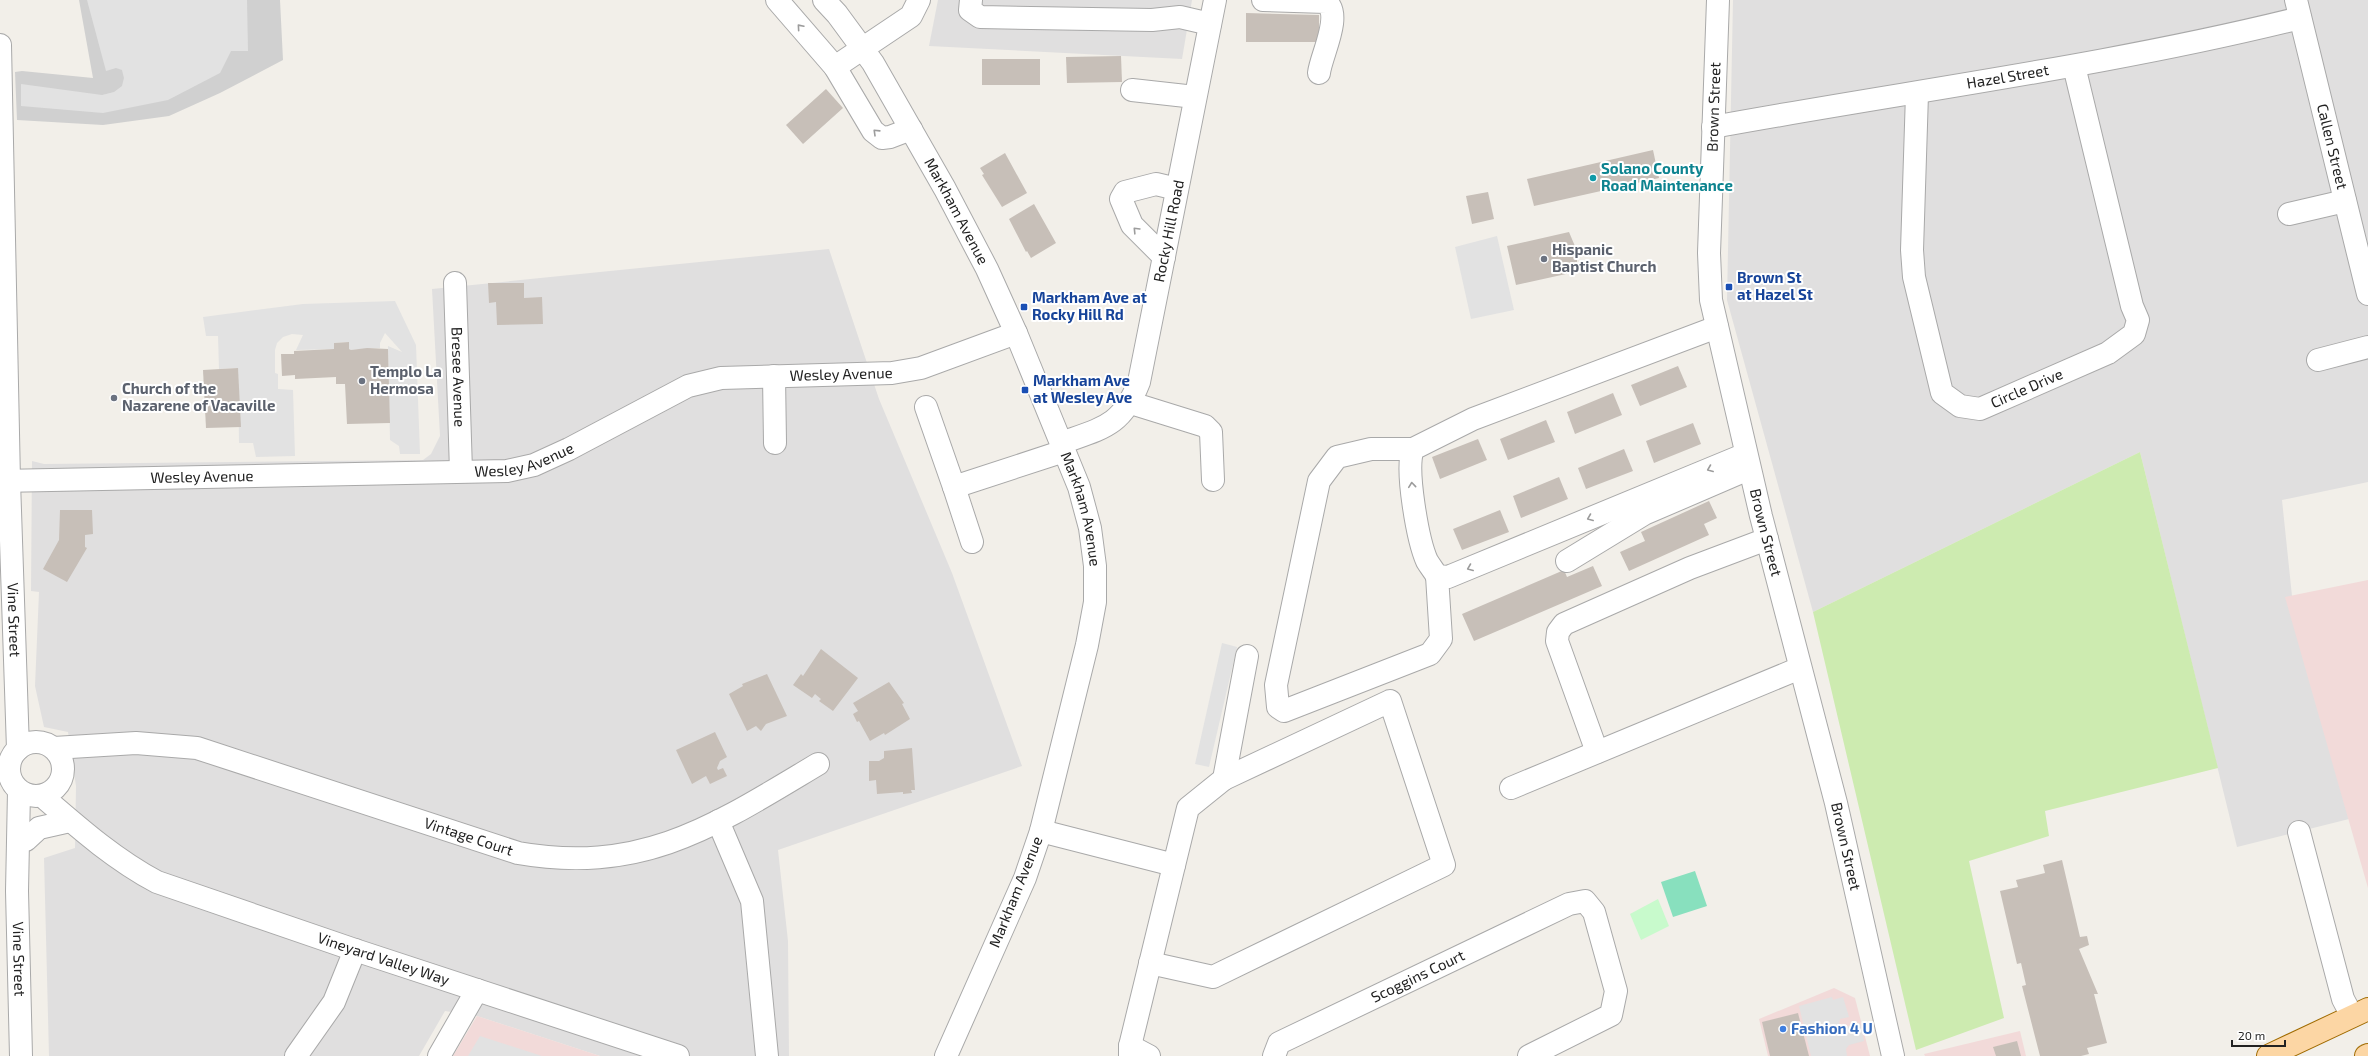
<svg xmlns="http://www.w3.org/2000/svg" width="2368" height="1056" viewBox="0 0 2368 1056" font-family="'Exo 2',sans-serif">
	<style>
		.residential { fill: #e0dfdf }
		.commercial { fill: #f2dad9 }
		.religious { fill: #d0d0d0 }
		.grass { fill: #cdebb0 }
		.park { fill: #c8facc }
		.pitch { fill: #88e0be }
		.parking { fill: #e2e2e2 }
		.building { fill: #c7bfb8 }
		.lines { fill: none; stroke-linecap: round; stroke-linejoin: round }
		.minor-casing { stroke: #a9a9a9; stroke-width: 24 }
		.major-casing { stroke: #a06b00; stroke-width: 24 }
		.minor { stroke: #fff; stroke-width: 22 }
		.major { stroke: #fcd6a4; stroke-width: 22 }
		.oneway { stroke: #9c9c9c }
		.culture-dot { fill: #0f9aa8; stroke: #fff; stroke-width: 1.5 }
		.worship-dot { fill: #6b7280; stroke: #fff; stroke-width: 1.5 }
		.transit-dot { fill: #1a4fb4; stroke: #fff; stroke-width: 1.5 }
		.shop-dot { fill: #3f7fe0; stroke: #fff; stroke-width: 1.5 }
		.labels { text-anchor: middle; stroke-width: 4; stroke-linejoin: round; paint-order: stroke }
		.street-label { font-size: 15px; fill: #222; stroke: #fff }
		.culture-label { font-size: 15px; font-weight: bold; fill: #0d838f; stroke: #fff; text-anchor: start }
		.worship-label { font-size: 15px; font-weight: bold; fill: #5b616d; stroke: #fff; text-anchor: start }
		.transit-label { font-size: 15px; font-weight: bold; fill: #164399; stroke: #fff; text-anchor: start }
		.shop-label { font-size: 15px; font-weight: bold; fill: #366cbe; stroke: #fff; text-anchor: start }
	</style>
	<rect width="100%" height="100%" fill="#f2efe9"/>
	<g class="residential">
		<path d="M938,0H1192L1182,59L929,46Z"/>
		<path d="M1733,0H2368V482L2282,500L2292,596L2349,819L2237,847L2140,452L1813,612L1727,300Z"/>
		<path d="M829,249L879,399L952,573L1022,766L778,850L788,941L789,1056H600L477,1016L445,1011L419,1056H49L44,858L75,848L76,786L68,732L44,727L35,686L39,592L31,591L32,461L44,464L423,460L431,454L440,436L432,289Z"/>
	</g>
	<g class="commercial">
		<path d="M2368,580V888L2285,597Z"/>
		<path d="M1834,988L1855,998L1870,1056H1768L1759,1019Z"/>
		<path d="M477,1016L600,1056H453Z"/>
		<path d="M2020,1031L2026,1056H1925L1924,1054Z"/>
	</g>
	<path class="religious" d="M79,0H280L283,60L220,93L169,116L103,125L17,120L15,72L22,71L93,78Z"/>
	<path class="grass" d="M2140,452L2218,768L2045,811L2049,836L1969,861L2004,1018L1916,1050L1813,612Z"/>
	<path class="park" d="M1658,899L1669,926L1641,940L1630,914Z"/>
	<path class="pitch" d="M1695,871L1707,906L1673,917L1661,882Z"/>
	<g class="parking">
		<path d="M87,0H247L248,51H231L220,73L168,100L103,113L21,106V84L102,95L114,92L122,86L124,78L122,70L116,68L106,71Z"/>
		<path d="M1497,236L1514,310L1471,319L1455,247Z"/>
		<path d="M395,301L416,345L420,454H400L399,446L390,440L388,346L402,352L385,333L380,343V348L351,350L349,349L348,342L334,343V349L296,350L303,335L292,334L283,337L277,343L275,350V373L278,374V389L293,390L295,456L256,457L253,443H239L238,368L219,369L218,336H206L203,317L303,304Z"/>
		<path d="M1222,643L1237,647L1209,767L1195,764Z"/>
		<path d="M1832,997L1833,1000L1843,997L1849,1017L1840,1019L1839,1025L1845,1027L1860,1023L1864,1041L1849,1045L1846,1049L1847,1056H1811L1799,1006Z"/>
		<path d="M480,1036L542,1056H468Z"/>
	</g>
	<g class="building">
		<path d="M1246,13L1319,15V42H1246Z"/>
		<path d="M1121,56L1122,82L1067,83L1066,57Z"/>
		<rect x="982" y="59" width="58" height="26"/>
		<path d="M826,89L843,108L803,144L786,125Z"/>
		<path d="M1653,150L1659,178L1534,206L1527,179Z"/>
		<path d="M1005,153L1027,193L1002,207L982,175L984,174L980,168Z"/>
		<path d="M1488,192L1494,219L1472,224L1466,196Z"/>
		<path d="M1034,204L1056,243L1031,258L1027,251L1026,252L1009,219Z"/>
		<path d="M1569,232L1577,251V266L1574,267L1575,272L1516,285L1507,246Z"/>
		<path d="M488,283H524V298L542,297L543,324L497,325L496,302L489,303Z"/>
		<path d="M349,342V349L351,350L367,348L388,349L390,423L347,424L345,384H336V377L295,379V375L282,376L281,354H294V351L334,349V343Z"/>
		<path d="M1678,366L1687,387L1640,406L1631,385Z"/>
		<path d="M238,368L241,427L206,428L203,370Z"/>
		<path d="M1613,393L1622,415L1575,434L1567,412Z"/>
		<path d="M1546,420L1555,442L1508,460L1500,439Z"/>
		<path d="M1693,423L1701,444L1654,463L1646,441Z"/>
		<path d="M1478,439L1487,460L1440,479L1432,457Z"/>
		<path d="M1624,449L1633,471L1586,489L1578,468Z"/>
		<path d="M1559,477L1568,499L1521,518L1513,496Z"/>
		<path d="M1709,501L1717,518L1704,524L1709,535L1629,571L1620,552L1645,541L1641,532Z"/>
		<path d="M60,510H92L93,534L85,535V547L87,548L67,582L43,569L59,540Z"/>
		<path d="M1500,510L1509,532L1462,550L1453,529Z"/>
		<path d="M1593,566L1602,586L1474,641L1462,614L1564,570L1567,577Z"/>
		<path d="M821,649L858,678L833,711L819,701L821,699L815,694L812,698L793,685L801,674L803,676Z"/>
		<path d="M767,674L787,716L766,724L761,731L756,726L747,731L729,694L743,686L742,684Z"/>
		<path d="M889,682L904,703L902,704L910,719L885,735L884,733L870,741L859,721L857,722L853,714L858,711L853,703Z"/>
		<path d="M715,732L727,757L720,761L717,768L718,770L723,768L727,776L710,784L706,776L692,784L676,750Z"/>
		<path d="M912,748L915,790H911L912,793L903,794V792L877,794L876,780L869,781V761H879L884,758V751Z"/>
		<path d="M2062,860L2080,937L2087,936L2089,945L2079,949L2098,994H2094L2107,1043L2087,1048L2089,1054L2081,1056H2040L2022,986L2026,985L2021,963L2017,964L2000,891L2018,887L2016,880L2045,873L2043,865Z"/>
		<path d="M1798,1013L1809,1056H1770L1762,1022Z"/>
		<path d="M2017,1041L2021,1056H1996L1993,1047Z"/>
	</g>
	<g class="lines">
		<defs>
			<g id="minor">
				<path d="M777,0L835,67L873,131L882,138L890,137L911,129"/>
				<path id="s1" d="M824,0L837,14L873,63L945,189L987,269L1016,333L1079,487L1090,528L1095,566V602L1087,645L1041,831L1025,878L946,1056"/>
				<path d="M971,0L970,10L980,17L1152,20L1180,17L1210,24"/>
				<path d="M1263,0L1326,2C1343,15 1321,55 1319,73"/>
				<path id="s2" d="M1718,0L1709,253L1711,300L1761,516L1836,803L1893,1056"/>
				<path id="s3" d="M2296,0L2368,294"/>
				<path id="s4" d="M0,45L9,481L18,749"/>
				<path d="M835,67L911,16L919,0"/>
				<path d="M1132,90L1195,97"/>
				<path id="s5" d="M1917,94L1912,250L1914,277L1942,393L1960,406L1980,409L2108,353L2134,334L2138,320L2132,306L2074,66"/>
				<path id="s6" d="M1713,127C1909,91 2107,66 2300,18"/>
				<path d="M2289,214L2345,201"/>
				<path d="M1164,257L1132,225L1121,199L1125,192L1156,184L1177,189"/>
				<path id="s7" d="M455,283L461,471"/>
				<path d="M1717,327L1473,419L1413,449C1405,469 1418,541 1427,561C1430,566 1434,571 1437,576L1448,577L1746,454"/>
				<path d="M2318,360L2368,347"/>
				<path d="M774,376L775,443"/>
				<path d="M1131,403L1205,426L1211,432L1213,480"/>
				<path d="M926,407L954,487L1064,451"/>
				<path id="s8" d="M1061,443C1103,428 1122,426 1139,382L1215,0"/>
				<path d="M1413,449H1371L1337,457L1319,481L1276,685L1278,707L1284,711L1430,654L1441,639L1437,576"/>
				<path id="s9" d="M0,481L507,471L534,465L569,449L688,386L721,378L892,373L921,368L1016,333"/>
				<path d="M954,487L972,542"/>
				<path d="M1567,561L1644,514L1744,471"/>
				<circle cx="36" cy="769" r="27"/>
				<path id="s10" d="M54,748L136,743L197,748L518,853C643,875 716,825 818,764"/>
				<path d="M1597,752L1557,641L1558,632L1564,624L1690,568L1767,539"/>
				<path d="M1511,788L1800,668"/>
				<path id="s11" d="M19,791L17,891L21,1056"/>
				<path id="s12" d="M42,796C79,828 114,859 157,882L355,950L678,1056"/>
				<path d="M718,821L752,901L767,1056"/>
				<path d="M1041,831L1174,865"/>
				<path d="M2299,832L2343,999L2352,1016"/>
				<path d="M26,840L39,828L70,821"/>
				<path d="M1150,963L1213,977L1444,865L1390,701L1224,779"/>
				<path d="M1130,1046L1188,808L1224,779L1247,656"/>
				<path d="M296,1056L334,1002L355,950"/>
				<path d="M439,1056L477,990"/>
				<path d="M1130,1056V1046L1149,1056"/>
				<path id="s13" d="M1274,1056L1279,1043L1569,904L1585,901L1594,912L1616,991L1611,1015L1529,1056"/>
			</g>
			<g id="major">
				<path d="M2268,1056L2368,1009"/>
				<path d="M2366,1056L2368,1055"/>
			</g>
		</defs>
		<use href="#minor" class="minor-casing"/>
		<use href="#major" class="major-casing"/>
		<use href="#minor" class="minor"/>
		<use href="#major" class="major"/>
	</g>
	<defs><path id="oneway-chevron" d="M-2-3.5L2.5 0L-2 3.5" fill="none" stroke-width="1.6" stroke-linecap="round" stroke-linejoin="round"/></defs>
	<g class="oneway">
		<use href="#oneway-chevron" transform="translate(800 27) rotate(-131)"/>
		<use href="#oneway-chevron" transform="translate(876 132) rotate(-136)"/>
		<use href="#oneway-chevron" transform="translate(1136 230) rotate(-134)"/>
		<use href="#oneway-chevron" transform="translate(1710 469) rotate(158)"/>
		<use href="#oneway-chevron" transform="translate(1412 485) rotate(-96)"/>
		<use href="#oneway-chevron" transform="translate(1590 518) rotate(158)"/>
		<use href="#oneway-chevron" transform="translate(1470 568) rotate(158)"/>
	</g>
	<circle class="culture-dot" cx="1593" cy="178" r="4"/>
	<g class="worship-dot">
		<circle cx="1544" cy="259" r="4"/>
		<circle cx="362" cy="381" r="4"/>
		<circle cx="114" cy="398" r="4"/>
	</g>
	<g class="transit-dot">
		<rect x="1725" y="283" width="8" height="8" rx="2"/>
		<rect x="1020" y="303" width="8" height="8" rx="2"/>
		<rect x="1021" y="386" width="8" height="8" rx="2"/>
	</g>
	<circle class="shop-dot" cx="1783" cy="1029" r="4"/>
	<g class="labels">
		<g class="street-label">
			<text dy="5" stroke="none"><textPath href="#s6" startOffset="299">Hazel Street</textPath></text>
			<text transform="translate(1714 107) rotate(-88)" y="5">Brown Street</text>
			<text dy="5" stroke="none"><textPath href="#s3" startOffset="151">Callen Street</textPath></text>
			<text dy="5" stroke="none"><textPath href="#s1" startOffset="250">Markham Avenue</textPath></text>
			<text dy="5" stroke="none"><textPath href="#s8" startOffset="258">Rocky Hill Road</textPath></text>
			<text dy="5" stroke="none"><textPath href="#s9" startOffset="862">Wesley Avenue</textPath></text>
			<text dy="5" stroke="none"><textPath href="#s7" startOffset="94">Bresee Avenue</textPath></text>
			<text dy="5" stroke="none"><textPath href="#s5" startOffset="396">Circle Drive</textPath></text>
			<text dy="5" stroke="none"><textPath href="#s9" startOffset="526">Wesley Avenue</textPath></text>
			<text dy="5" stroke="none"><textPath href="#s9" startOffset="202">Wesley Avenue</textPath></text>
			<text dy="5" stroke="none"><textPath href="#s1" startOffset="574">Markham Avenue</textPath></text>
			<text dy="5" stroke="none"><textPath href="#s2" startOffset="539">Brown Street</textPath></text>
			<text dy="5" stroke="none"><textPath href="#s4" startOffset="575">Vine Street</textPath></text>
			<text dy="5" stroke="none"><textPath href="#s10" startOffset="429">Vintage Court</textPath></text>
			<text dy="5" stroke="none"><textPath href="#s2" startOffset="863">Brown Street</textPath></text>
			<text transform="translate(1016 892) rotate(-68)" y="5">Markham Avenue</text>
			<text dy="5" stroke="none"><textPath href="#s11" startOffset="168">Vine Street</textPath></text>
			<text dy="5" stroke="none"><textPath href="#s12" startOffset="383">Vineyard Valley Way</textPath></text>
			<text dy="5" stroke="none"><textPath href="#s13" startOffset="168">Scoggins Court</textPath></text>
		</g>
		<g class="culture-label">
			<text x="1601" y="174">Solano County<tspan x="1601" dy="17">Road Maintenance</tspan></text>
		</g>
		<g class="worship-label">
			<text x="1552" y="255">Hispanic<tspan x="1552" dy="17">Baptist Church</tspan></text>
			<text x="370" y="377">Templo La<tspan x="370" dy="17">Hermosa</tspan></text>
			<text x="122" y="394">Church of the<tspan x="122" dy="17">Nazarene of Vacaville</tspan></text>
		</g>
		<g class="transit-label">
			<text x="1737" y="283">Brown St<tspan x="1737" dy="17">at Hazel St</tspan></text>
			<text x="1032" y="303">Markham Ave at<tspan x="1032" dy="17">Rocky Hill Rd</tspan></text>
			<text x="1033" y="386">Markham Ave<tspan x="1033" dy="17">at Wesley Ave</tspan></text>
		</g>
		<g class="shop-label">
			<text x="1791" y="1034">Fashion 4 U</text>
		</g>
	</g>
	<path d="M2232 1040v6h53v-6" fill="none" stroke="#222222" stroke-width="2"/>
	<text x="2238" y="1040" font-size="12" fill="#222222" stroke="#ffffff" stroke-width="3" paint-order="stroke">20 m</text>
</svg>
